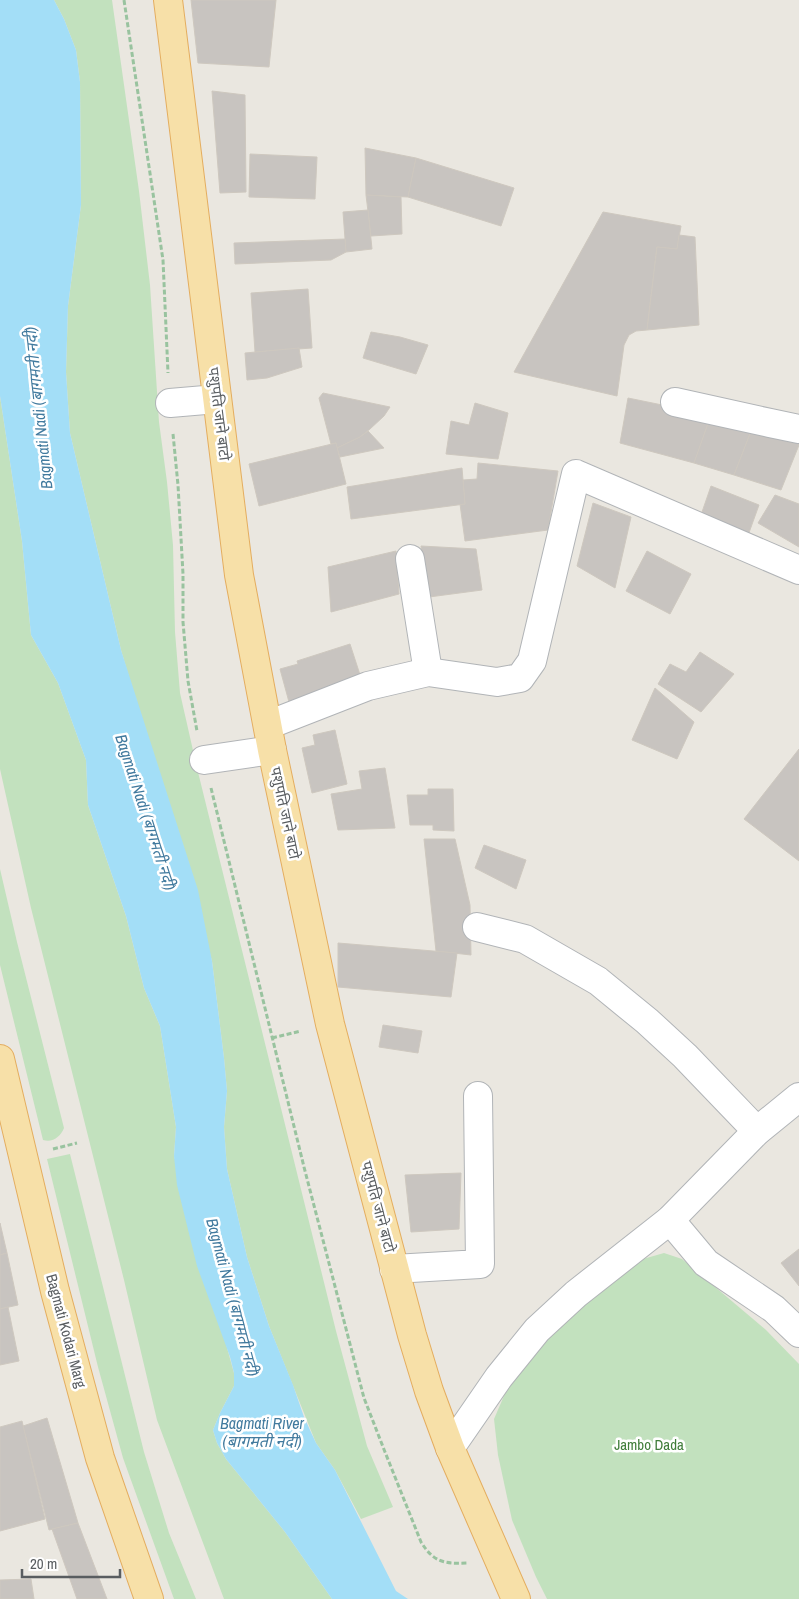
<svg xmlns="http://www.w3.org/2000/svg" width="799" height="1599" viewBox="0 0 799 1599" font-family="'Archivo Narrow','Noto Sans Devanagari',sans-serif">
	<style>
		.green { fill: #c2e1be }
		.water { fill: #a3def7 }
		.building { fill: #c8c4c0; stroke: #cec8bf }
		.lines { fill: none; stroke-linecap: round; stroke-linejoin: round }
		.minor-casing { stroke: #b1b4b7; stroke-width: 30 }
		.major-casing { stroke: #e4ad5f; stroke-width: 30 }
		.path { stroke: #99c39f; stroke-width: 3; stroke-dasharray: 5 2.5; stroke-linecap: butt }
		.minor { stroke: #fff; stroke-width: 28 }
		.major { stroke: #f7e0a8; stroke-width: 28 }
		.labels { text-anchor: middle; stroke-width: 5; stroke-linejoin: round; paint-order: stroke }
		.street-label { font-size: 15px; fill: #595d60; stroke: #fff }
		.park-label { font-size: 15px; fill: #407d3a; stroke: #fff }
		.water-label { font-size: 16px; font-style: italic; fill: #417a9e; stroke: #fff }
	</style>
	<rect width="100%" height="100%" fill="#eae7e0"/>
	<g class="green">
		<path d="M54,0H112L139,191L150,285L159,422L167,482L173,545L175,632L180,693L197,768L336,1331L367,1446L393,1507L361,1519L335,1470L316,1443L269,1326L247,1257L227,1169L224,1127L227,1091L224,1058L212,961L121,650L70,433L66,372L68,306L81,205L80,82L76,50L64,19Z"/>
		<path d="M0,396L22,541L31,635L58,683L86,760L88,805L126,916L144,988L160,1026L176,1127L174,1156L234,1373V1386L220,1413L213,1430L217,1443L226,1459L285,1532L332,1599H224L157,1420L124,1280L31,908L0,769Z"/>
		<path d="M0,869L17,942L64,1128C61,1136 53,1143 43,1140L0,965Z"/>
		<path d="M70,1154L144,1452L169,1533L196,1599H174L123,1458L98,1367L47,1159Z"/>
		<path d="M664,1253L682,1259L766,1330L799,1364V1599H547L536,1577L512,1520L498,1455L494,1419L510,1382L533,1348L565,1319L636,1261Z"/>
	</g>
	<path class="water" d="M0,0H54L64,19L76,50L80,82L81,205L68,306L66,372L70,433L121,650L198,890L212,961L224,1058L227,1091L224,1127L227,1169L247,1257L269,1326L293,1385L304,1417L316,1443L335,1470L396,1591L408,1599H332L285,1532L226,1459L217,1443L213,1430L220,1413L234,1386V1373L230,1357L197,1266L177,1185L174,1156L176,1127L160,1026L144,988L126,916L88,805L86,760L58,683L31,635L22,541L0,396Z"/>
	<g class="building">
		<path d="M191,0H276L269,67L198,63Z"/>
		<path d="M212,91L245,95L246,192L220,193Z"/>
		<path d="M365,148L416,158L408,197L366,195Z"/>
		<path d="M250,154L317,157L315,199L249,197Z"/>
		<path d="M416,158L514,188L501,226L408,197Z"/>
		<path d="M366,195L401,197L402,234L371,236Z"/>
		<path d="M368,210L372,249L346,252L343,212Z"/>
		<path d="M603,212L681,226L677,249L657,247L647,330L636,331L629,335L624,345L617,396L514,372Z"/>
		<path d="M679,235L695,237L699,325L647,330L657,247L677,249Z"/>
		<path d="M345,239L346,252L331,260L235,264L234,243Z"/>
		<path d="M308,289L312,348L255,352L251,293Z"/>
		<path d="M371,332L400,337L428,345L416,374L363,358Z"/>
		<path d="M299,348L302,367L267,378L247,380L245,353Z"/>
		<path d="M323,393L390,407L384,416L370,429L360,437L337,448L336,443L331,444L319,398Z"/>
		<path d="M628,398L711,415L694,463L620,443Z"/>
		<path d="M475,403L508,413L498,459L446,454L451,421L469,425Z"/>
		<path d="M711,415L753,426L734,475L694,463Z"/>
		<path d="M753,426L799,436V445L781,490L734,475Z"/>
		<path d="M368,431L384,448L340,457L337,448L360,437Z"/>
		<path d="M336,443L346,484L259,506L249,464Z"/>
		<path d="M478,463L558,471L548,530L465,541L460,504H465L463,480L477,479Z"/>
		<path d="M462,468L465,504L351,519L347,487Z"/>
		<path d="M711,486L759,505L746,541L701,515Z"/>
		<path d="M775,495L799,504V547L758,523Z"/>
		<path d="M593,503L631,517L615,588L577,566Z"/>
		<path d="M421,546L476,549L482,590L429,597Z"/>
		<path d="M396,551L399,594L331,612L328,567Z"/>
		<path d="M647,551L691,574L670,614L626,591Z"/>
		<path d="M350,644L362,681L292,713L280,669L298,664L297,661Z"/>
		<path d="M700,652L734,674L701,712L658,684L670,664L686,672Z"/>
		<path d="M655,688L694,722L677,759L632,740Z"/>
		<path d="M335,730L347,784L312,793L302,748L315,745L313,735Z"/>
		<path d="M799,749V861L744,819Z"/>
		<path d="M385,768L395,828L338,830L331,794L362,789L359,771Z"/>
		<path d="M428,789H453L454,831L433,830V825H410L407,795H428Z"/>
		<path d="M424,839H455L470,905L471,955L436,951Z"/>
		<path d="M484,845L526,860L516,889L475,868Z"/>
		<path d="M338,943L457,953L451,997L338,987Z"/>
		<path d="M383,1025L422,1031L418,1053L379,1047Z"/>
		<path d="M461,1173L459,1229L411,1232L405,1175Z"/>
		<path d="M0,1223L7,1253L0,1255Z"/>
		<path d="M799,1249V1286L781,1263Z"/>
		<path d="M7,1253L18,1305L0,1309V1255Z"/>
		<path d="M8,1307L19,1361L0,1365V1309Z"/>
		<path d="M47,1418L78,1523L49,1530L23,1426Z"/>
		<path d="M22,1421L45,1519L0,1531V1427Z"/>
		<path d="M78,1523L107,1599H77L52,1529Z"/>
		<path d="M31,1579L34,1599H0V1580Z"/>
	</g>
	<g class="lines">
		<defs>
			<g id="minor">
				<path d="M675,402L770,423L799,429"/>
				<path d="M170,403L217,399"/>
				<path d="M410,559L428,672"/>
				<path d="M268,725L368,686L428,672L497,682L520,678L532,661L576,474L799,570"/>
				<path d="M204,760L272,750"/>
				<path d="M477,927L525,939L598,981L647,1021L685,1056L757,1131"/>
				<path d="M670,1220L706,1263L774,1309L799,1333"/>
				<path d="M394,1269L480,1264L478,1096"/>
				<path d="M450,1448L499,1377L537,1330L576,1294L670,1220L757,1131L799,1097"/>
			</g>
			<g id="major">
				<path d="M168,0L239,575L272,750L330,1024L412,1335L429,1391L450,1448L516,1599"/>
				<path d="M0,1059L55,1291L100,1458L149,1599"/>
			</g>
		</defs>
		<use href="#minor" class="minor-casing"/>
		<use href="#major" class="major-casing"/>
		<g class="path">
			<path d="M124,0L163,260L168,373"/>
			<path d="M173,434L178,485L183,574V622L188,681L197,731"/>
			<path d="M211,788L304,1167L364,1398L385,1452L421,1542C434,1563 445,1564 468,1563"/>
			<path d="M272,1038L301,1031"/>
			<path d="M53,1149L77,1143"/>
		</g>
		<use href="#minor" class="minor"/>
		<use href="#major" class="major"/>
	</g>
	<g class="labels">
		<g class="street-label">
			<text transform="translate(219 414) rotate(83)" y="5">पशुपति जाने बाटो</text>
			<text transform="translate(285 813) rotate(78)" y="5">पशुपति जाने बाटो</text>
			<text transform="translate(378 1207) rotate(75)" y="5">पशुपति जाने बाटो</text>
			<text transform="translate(66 1331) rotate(75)" y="5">Bagmati Kodari Marg</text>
		</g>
		<g class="park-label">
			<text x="649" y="1450">Jambo Dada</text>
		</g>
		<g class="water-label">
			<text transform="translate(38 408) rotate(-96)" y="6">Bagmati Nadi (बागमती नदी)</text>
			<text transform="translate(146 812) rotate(72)" y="6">Bagmati Nadi (बागमती नदी)</text>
			<text transform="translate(233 1297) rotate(75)" y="6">Bagmati Nadi (बागमती नदी)</text>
			<text x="262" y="1429">Bagmati River<tspan x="262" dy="18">(बागमती नदी)</tspan></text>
		</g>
	</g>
	<path d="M22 1569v8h98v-8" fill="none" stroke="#595d60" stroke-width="2.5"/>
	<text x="30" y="1569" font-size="15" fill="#595d60" stroke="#ffffff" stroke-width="4" paint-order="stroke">20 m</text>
</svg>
